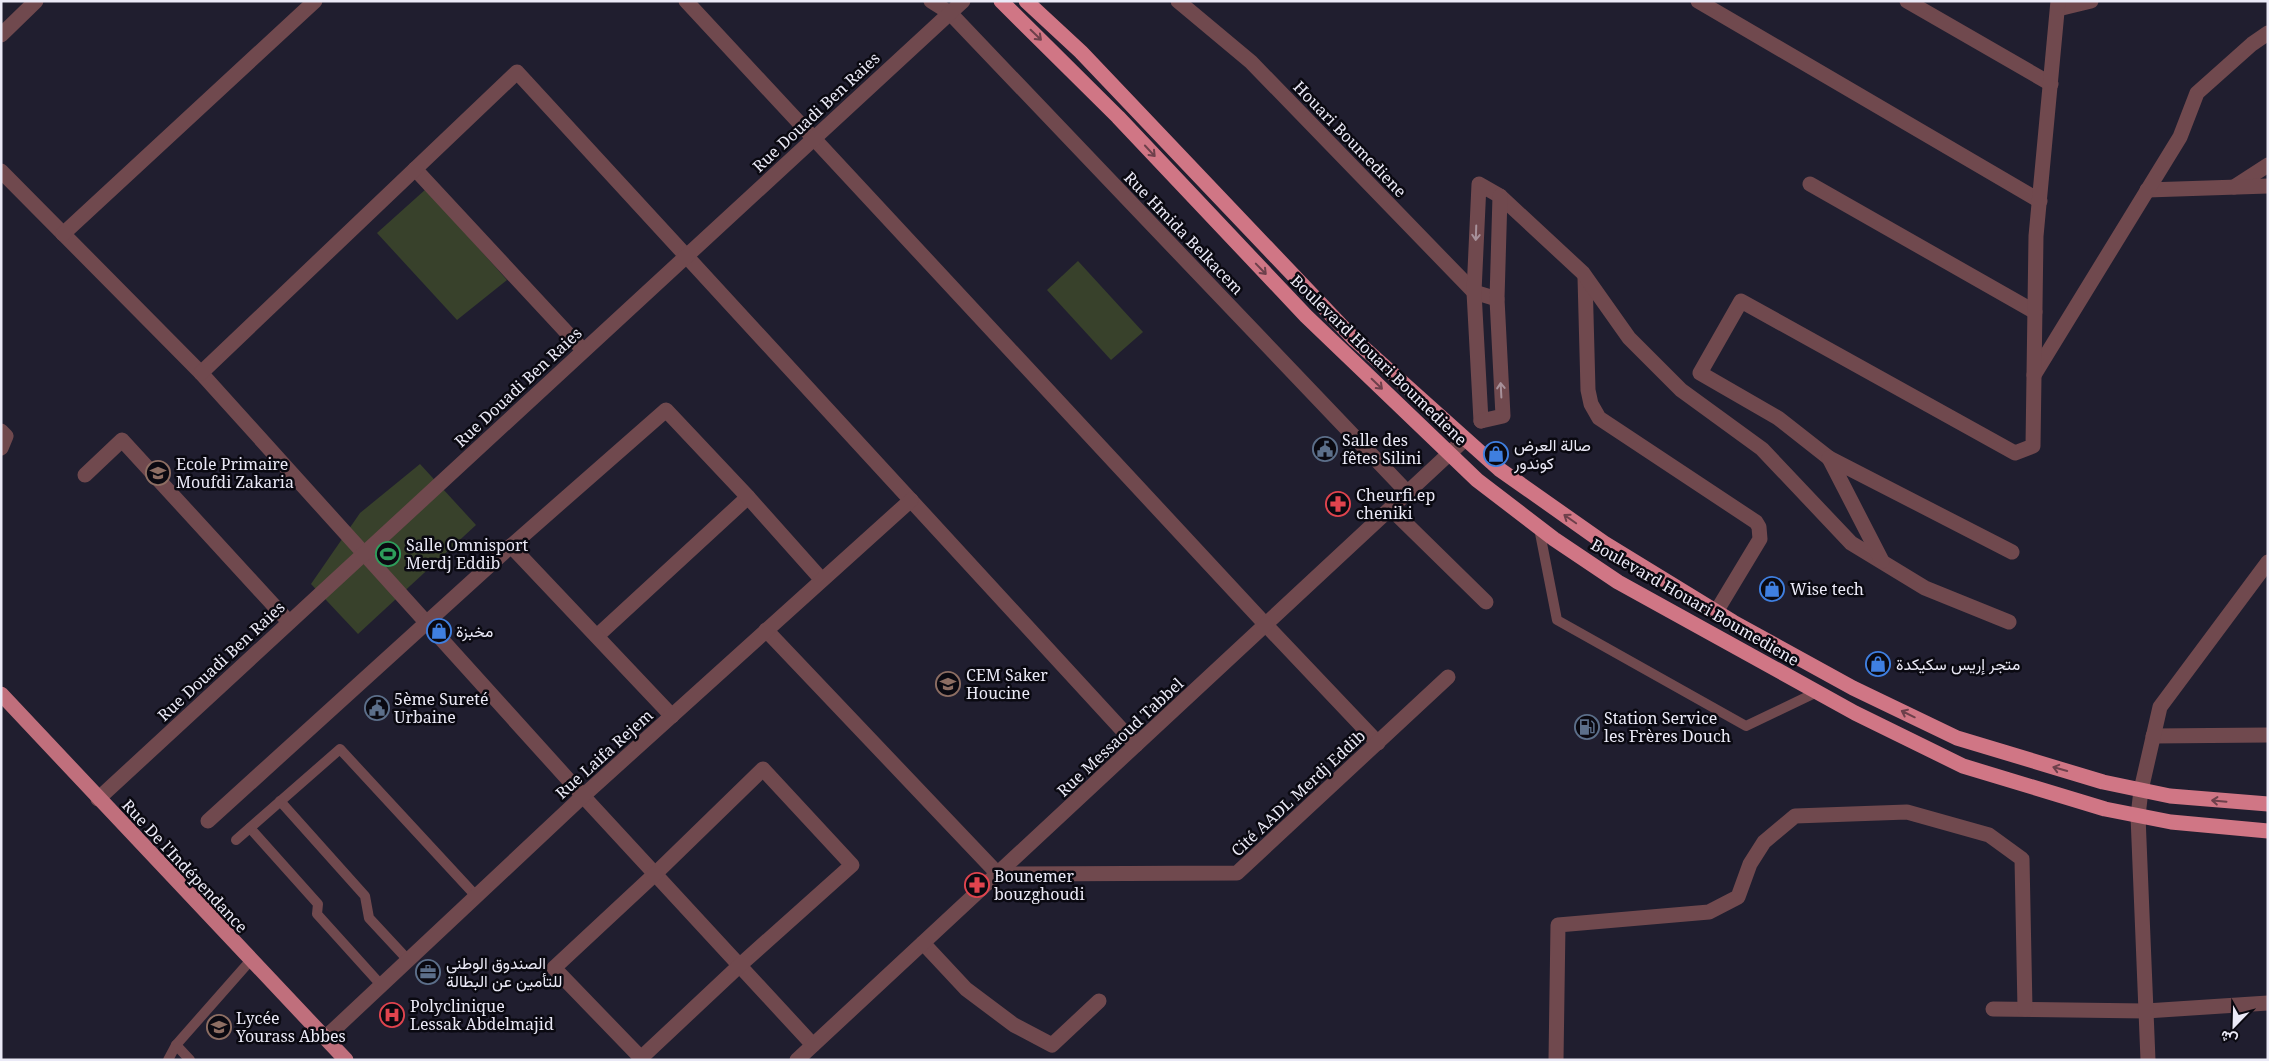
<svg xmlns="http://www.w3.org/2000/svg" width="2269" height="1061" viewBox="0 0 2269 1061" font-family="'Noto Serif',Vazirmatn,serif">
	<style>
		.green { fill: #38412b }
		.lines { fill: none; stroke-linecap: round; stroke-linejoin: round }
		.service { stroke: #70494e; stroke-width: 10 }
		.minor { stroke: #70494e; stroke-width: 15 }
		.tertiary { stroke: #70494e; stroke-width: 15 }
		.primary { stroke: #c06f7c; stroke-width: 15 }
		.trunk { stroke: #d07685; stroke-width: 15 }
		.oneway { stroke: #6d404b }
		.oneway2 { stroke: #a7919a }
		.labels { text-anchor: middle; stroke-width: 5; stroke-linejoin: round; paint-order: stroke }
		.street-label { font-size: 16px; fill: #ebeaf7; stroke: #0a0911 }
		.poi-label { font-size: 16px; fill: #ebeaf7; stroke: #0a0911; text-anchor: start }
	</style>
	<rect width="100%" height="100%" fill="#201e2f"/>
	<g class="green">
		<path d="M426,189L507,280L457,320L377,233Z"/>
		<path d="M1078,261L1143,332L1111,360L1047,290Z"/>
		<path d="M420,464L476,525L358,634L311,584L360,513Z"/>
	</g>
	<g class="lines">
		<g class="service">
			<path d="M1539,528L1557,620L1746,726L1817,692"/>
			<path d="M280,801L365,896L369,918L408,960"/>
			<path d="M250,828L318,904L317,914L382,986"/>
			<path d="M236,840L340,749L476,896"/>
			<path d="M176,1045L190,1060"/>
			<path d="M168,1060L176,1045L250,961"/>
		</g>
		<g class="minor">
			<path d="M686,1L1266,625L1378,743"/>
			<path d="M931,1L950,13L1408,493"/>
			<path d="M1178,1L1251,62L1474,292L1497,299"/>
			<path d="M1698,1L2040,201"/>
			<path d="M1907,1L2051,84"/>
			<path d="M2058,9L2091,1"/>
			<path d="M1,35L36,1"/>
			<path d="M415,169L583,350"/>
			<path d="M1,171L201,373L583,796L813,1045"/>
			<path d="M1810,184L2035,312"/>
			<path d="M2234,187L2268,165"/>
			<path d="M2147,190L2268,186"/>
			<path d="M63,234L315,1"/>
			<path d="M1585,277L1588,390L1591,404L1599,418L1756,522L1759,527L1760,539L1716,612"/>
			<path d="M201,373L517,72L1136,745"/>
			<path d="M2034,375L2180,137L2197,93L2252,44L2268,33"/>
			<path d="M1481,421L1474,292L1479,184L1500,196L1583,273L1629,338L1681,390L1762,449L1851,543L1925,588L2009,622"/>
			<path d="M1481,421L1503,416L1497,299L1500,196"/>
			<path d="M1,431L6,436L1,448"/>
			<path d="M1829,458L1778,418L1700,373L1741,301L2015,453L2033,446L2036,236L2058,1"/>
			<path d="M85,475L122,440L289,622"/>
			<path d="M1391,509L1486,602"/>
			<path d="M1882,561L1829,458L2012,552"/>
			<path d="M766,630L998,874L1237,873L1448,677"/>
			<path d="M597,636L748,497"/>
			<path d="M672,716L511,546L666,410L748,497L822,580"/>
			<path d="M2153,736L2268,735"/>
			<path d="M763,769L852,865L739,966L641,1058L554,968L655,874Z"/>
			<path d="M2141,790L2160,707L2268,562"/>
			<path d="M208,821L511,546"/>
			<path d="M923,943L966,989L1014,1025L1052,1045L1099,1001"/>
			<path d="M1993,1009L2146,1011L2268,1003"/>
			<path d="M325,1038L583,796L911,500"/>
			<path d="M1556,1060L1558,925L1709,912L1738,897L1750,864L1764,842L1795,816L1907,812L1989,835L2022,859L2025,1009"/>
		</g>
		<g class="tertiary">
			<path d="M2141,790L2138,816L2148,1060"/>
			<path d="M98,799L963,1"/>
			<path d="M797,1060L1465,439"/>
		</g>
		<path class="primary" d="M1,694L346,1060"/>
		<g class="trunk">
			<path d="M1001,1L1118,117L1306,316L1477,480L1554,539L1618,582L1855,713L1963,766L2105,809L2171,822L2268,831"/>
			<path d="M1026,1L1081,52L1355,340L1499,469L1604,543L1733,622L1853,688L1957,738L2103,782L2170,796L2268,804"/>
		</g>
	</g>
	<defs><path id="oneway-shaft" d="M-6 0H5M1.5-3L5.5 0L1.5 3" fill="none" stroke-width="1.6" stroke-linecap="round" stroke-linejoin="round" transform="scale(1.25)"/></defs>
	<g class="oneway">
		<use href="#oneway-shaft" transform="translate(1036 35) rotate(44)"/>
		<use href="#oneway-shaft" transform="translate(1150 151) rotate(47)"/>
		<use href="#oneway-shaft" transform="translate(1261 269) rotate(46)"/>
		<use href="#oneway-shaft" transform="translate(1377 384) rotate(44)"/>
		<use href="#oneway-shaft" transform="translate(1570 519) rotate(-145)"/>
		<use href="#oneway-shaft" transform="translate(1908 714) rotate(-154)"/>
		<use href="#oneway-shaft" transform="translate(2060 769) rotate(-164)"/>
		<use href="#oneway-shaft" transform="translate(2219 801) rotate(-175)"/>
	</g>
	<g class="oneway2">
		<use href="#oneway-shaft" transform="translate(1476 233) rotate(92)"/>
		<use href="#oneway-shaft" transform="translate(1501 390) rotate(-93)"/>
	</g>
	<defs>
		<symbol id="civic-ring" viewBox="-11 -11 22 22"><circle r="9.5" fill="#0a0911" stroke="#5c6f8a" stroke-width="1.5"/><path d="M-.6-6.5H3V-4.5H.6V-3L4-1V1h2V6H-6V1h2V-1L-.6-3ZM-1.2 2.5V6h2.4V2.5Z" fill="#5c6f8a"/></symbol>
		<symbol id="shop-ring" viewBox="-11 -11 22 22"><circle r="9.5" fill="#0a0911" stroke="#3f7fe0" stroke-width="1.5"/><path d="M-5-2.5h2.3a2.7 3.5 0 0 1 5.4 0H5L5.5 6h-11ZM-1.5-2.5h3a1.5 2.3 0 0 0-3 0Z" fill="#3f7fe0"/></symbol>
		<symbol id="school-ring" viewBox="-11 -11 22 22"><circle r="9.5" fill="#0a0911" stroke="#8d6e63" stroke-width="1.5"/><path d="M0-5L7-2L0 1L-7-2ZM-4 1L0 2.5L4 1V4Q0 6-4 4Z" fill="#8d6e63"/></symbol>
		<symbol id="pharmacy-ring" viewBox="-11 -11 22 22"><circle r="9.5" fill="#0a0911" stroke="#e0444e" stroke-width="1.5"/><path d="M-2-6h4v4h4v4h-4v4h-4v-4h-4v-4h4Z" fill="#e0444e"/></symbol>
		<symbol id="stadium-ring" viewBox="-11 -11 22 22"><circle r="9.5" fill="#0a0911" stroke="#2e9e5b" stroke-width="1.5"/><path d="M0-5a6.5 5 0 1 0 0 10a6.5 5 0 1 0 0-10ZM-3.5-1.8h7v3.6h-7Z" fill="#2e9e5b"/></symbol>
		<symbol id="fuel-ring" viewBox="-11 -11 22 22"><circle r="9.5" fill="#0a0911" stroke="#5c6f8a" stroke-width="1.5"/><path d="M-5.5-6h7V0h2V4h1.3V-2.5L3-4.5l.8-.8L6-3V5H2.5V1h-1V6h-7ZM-4.2-4.7v3.2H.2V-4.7Z" fill="#5c6f8a"/></symbol>
		<symbol id="office-ring" viewBox="-11 -11 22 22"><circle r="9.5" fill="#0a0911" stroke="#5c6f8a" stroke-width="1.5"/><path d="M-6-3h4V-5.5h4V-3h4V5H-6ZM-1-4.5V-3h2v-1.5ZM-6 0V1H6V0Z" fill="#5c6f8a"/></symbol>
		<symbol id="hospital-ring" viewBox="-11 -11 22 22"><circle r="9.5" fill="#0a0911" stroke="#e0444e" stroke-width="1.5"/><path d="M-5-5h3v3.5h4V-5h3V5h-3V1.5h-4V5h-3Z" fill="#e0444e"/></symbol>
	</defs>
	<g fill-rule="evenodd">
		<use href="#civic-ring" x="1311" y="435" width="28" height="28"/>
		<use href="#shop-ring" x="1482" y="440" width="28" height="28"/>
		<use href="#school-ring" x="144" y="459" width="28" height="28"/>
		<use href="#pharmacy-ring" x="1324" y="490" width="28" height="28"/>
		<use href="#stadium-ring" x="374" y="540" width="28" height="28"/>
		<use href="#shop-ring" x="1758" y="575" width="28" height="28"/>
		<use href="#shop-ring" x="425" y="617" width="28" height="28"/>
		<use href="#shop-ring" x="1864" y="650" width="28" height="28"/>
		<use href="#school-ring" x="934" y="670" width="28" height="28"/>
		<use href="#civic-ring" x="363" y="694" width="28" height="28"/>
		<use href="#fuel-ring" x="1573" y="713" width="28" height="28"/>
		<use href="#pharmacy-ring" x="963" y="871" width="28" height="28"/>
		<use href="#office-ring" x="414" y="958" width="28" height="28"/>
		<use href="#hospital-ring" x="378" y="1001" width="28" height="28"/>
		<use href="#school-ring" x="205" y="1013" width="28" height="28"/>
	</g>
	<g class="labels">
		<g class="street-label">
			<text transform="translate(816 112) rotate(-43)" y="6">Rue Douadi Ben Raies</text>
			<text transform="translate(1350 139) rotate(46)" y="6">Houari Boumediene</text>
			<text transform="translate(1184 233) rotate(46)" y="6">Rue Hmida Belkacem</text>
			<text transform="translate(1379 360) rotate(44)" y="6">Boulevard Houari Boumediene</text>
			<text transform="translate(518 387) rotate(-43)" y="6">Rue Douadi Ben Raies</text>
			<text transform="translate(1695 602) rotate(30)" y="6">Boulevard Houari Boumediene</text>
			<text transform="translate(221 661) rotate(-43)" y="6">Rue Douadi Ben Raies</text>
			<text transform="translate(1120 737) rotate(-43)" y="6">Rue Messaoud Tabbel</text>
			<text transform="translate(604 754) rotate(-42)" y="6">Rue Laifa Rejem</text>
			<text transform="translate(1298 793) rotate(-43)" y="6">Cité AADL Merdj Eddib</text>
			<text transform="translate(185 866) rotate(47)" y="6">Rue De l'Indépendance</text>
		</g>
		<g class="poi-label">
			<text x="1342" y="446">Salle des<tspan x="1342" dy="18">fêtes Silini</tspan></text>
			<text x="1514" y="451">صالة العرض<tspan x="1514" dy="18">كوندور</tspan></text>
			<text x="176" y="470">Ecole Primaire<tspan x="176" dy="18">Moufdi Zakaria</tspan></text>
			<text x="1356" y="501">Cheurfi.ep<tspan x="1356" dy="18">cheniki</tspan></text>
			<text x="406" y="551">Salle Omnisport<tspan x="406" dy="18">Merdj Eddib</tspan></text>
			<text x="1790" y="595">Wise tech</text>
			<text x="456" y="637">مخبزة</text>
			<text x="1896" y="670">متجر إريس سكيكدة</text>
			<text x="966" y="681">CEM Saker<tspan x="966" dy="18">Houcine</tspan></text>
			<text x="394" y="705">5ème Sureté<tspan x="394" dy="18">Urbaine</tspan></text>
			<text x="1604" y="724">Station Service<tspan x="1604" dy="18">les Frères Douch</tspan></text>
			<text x="994" y="882">Bounemer<tspan x="994" dy="18">bouzghoudi</tspan></text>
			<text x="446" y="969">الصندوق الوطني<tspan x="446" dy="18">للتأمين عن البطالة</tspan></text>
			<text x="410" y="1012">Polyclinique<tspan x="410" dy="18">Lessak Abdelmajid</tspan></text>
			<text x="236" y="1024">Lycée<tspan x="236" dy="18">Yourass Abbes</tspan></text>
		</g>
	</g>
	<rect width="2269" height="1061" fill="none" stroke="#ebeaf7" stroke-width="5"/>
	<g transform="translate(2234 1026) rotate(203)" stroke="#0a0911" stroke-width="4" paint-order="stroke">
	<path d="M0-4L9 19L0 12L-9 19Z" fill="#ebeaf7"/>
	<text y="-8" font-size="14" font-weight="bold" text-anchor="middle" fill="#ebeaf7">ش</text>
	</g>
</svg>
